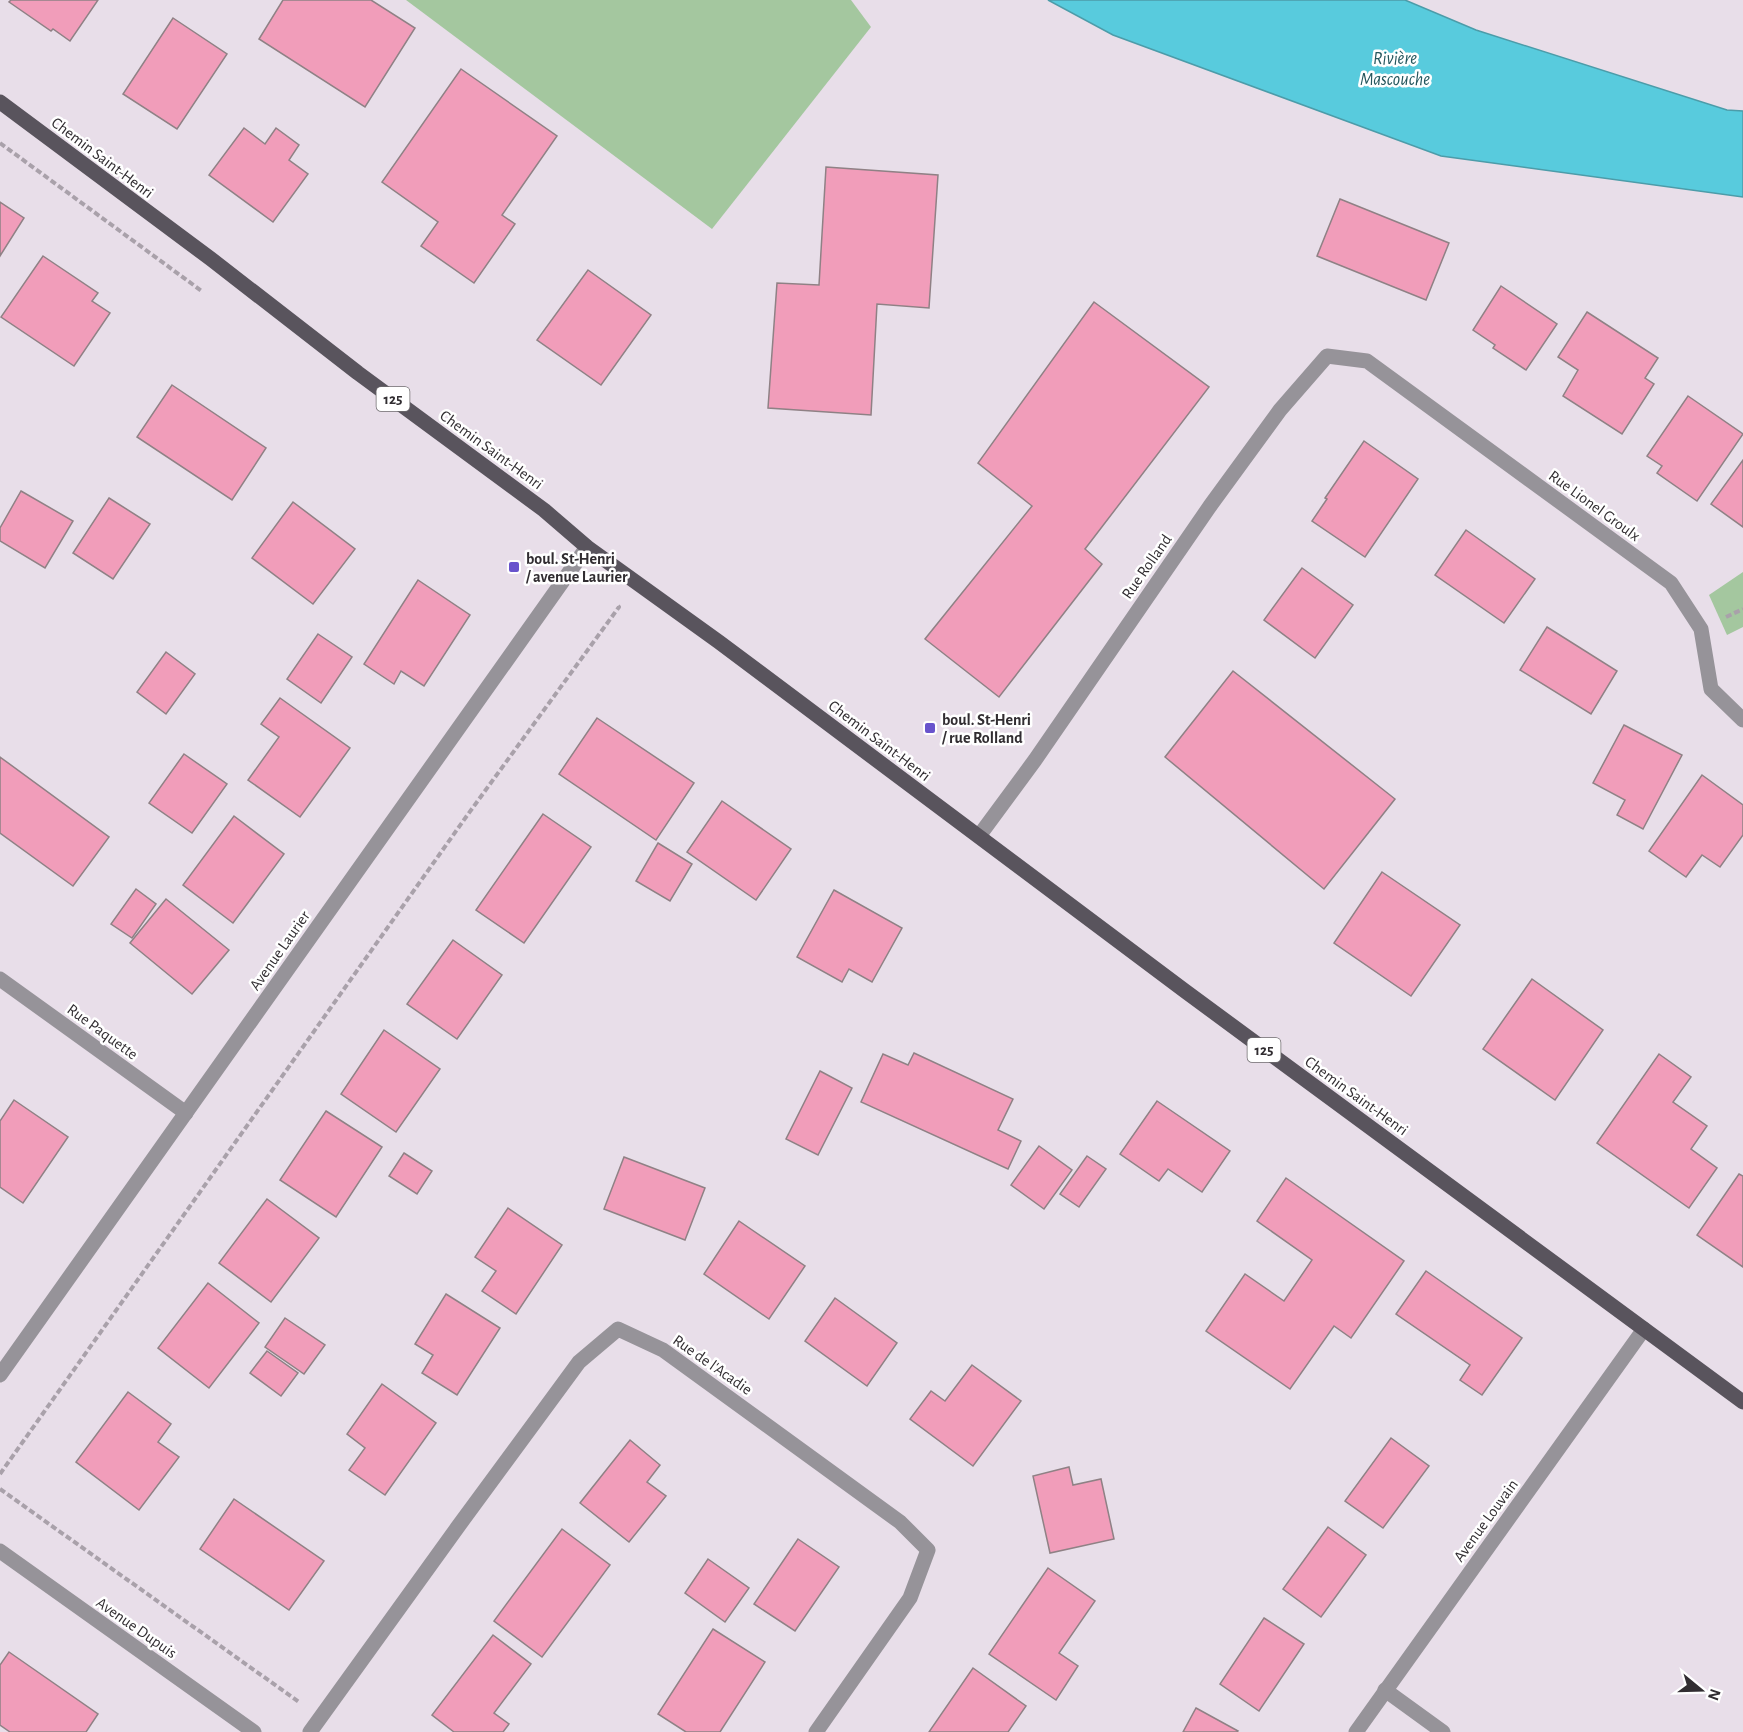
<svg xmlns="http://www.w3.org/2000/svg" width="1743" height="1732" viewBox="0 0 1743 1732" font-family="'Alegreya Sans',sans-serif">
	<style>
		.green { fill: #a4c79f }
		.water { fill: #58cbdd; stroke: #4c9ca9; stroke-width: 1.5 }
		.building { fill: #f19dba; stroke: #8f8185; stroke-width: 1.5 }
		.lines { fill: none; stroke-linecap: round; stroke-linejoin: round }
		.path { stroke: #a9a1aa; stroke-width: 4; stroke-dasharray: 6 3; stroke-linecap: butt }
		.minor { stroke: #969399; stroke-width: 15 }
		.major { stroke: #59545d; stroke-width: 15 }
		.poi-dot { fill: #6853cc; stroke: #fff; stroke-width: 2 }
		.labels { text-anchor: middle; stroke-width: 5; stroke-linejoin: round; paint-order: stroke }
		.shield { fill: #fff; stroke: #6f6c6f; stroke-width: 1.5 }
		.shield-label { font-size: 15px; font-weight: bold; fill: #312d31 }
		.street-label { font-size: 16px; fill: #312d31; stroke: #fff }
		.poi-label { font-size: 16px; font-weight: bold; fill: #312d31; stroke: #fff; text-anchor: start }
		.water-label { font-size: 18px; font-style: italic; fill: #24565d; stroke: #fff }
	</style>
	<rect width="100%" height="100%" fill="#e8dee9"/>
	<g class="green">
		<path d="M406,0H851L871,27L712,229Z"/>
		<path d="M1743,572V627L1727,635L1709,595Z"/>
	</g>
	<path class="water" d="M1048,0H1405L1476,30L1727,110L1743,111V197L1441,156L1113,35Z"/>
	<g class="building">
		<path d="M11,0H98L70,41L53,29L51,31L9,2Z"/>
		<path d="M283,0H371L415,28L365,107L259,39Z"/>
		<path d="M173,18L227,54L177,129L123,94Z"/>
		<path d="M461,69L557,136L502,215L515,224L474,283L421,246L438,222L382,182Z"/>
		<path d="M244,128L265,144L276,128L299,145L289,160L308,174L273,222L209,175Z"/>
		<path d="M826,167L938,175L929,308L877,304L871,415L768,408L777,283L819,285Z"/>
		<path d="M1340,199L1449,243L1426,300L1317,256Z"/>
		<path d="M0,202L24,218L0,256Z"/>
		<path d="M43,256L98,293L92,301L110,313L74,366L1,317Z"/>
		<path d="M588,270L651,315L601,385L537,340Z"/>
		<path d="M1501,286L1557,324L1526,370L1493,348L1495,345L1473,330Z"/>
		<path d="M1094,302L1209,387L1085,549L1102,564L999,697L925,639L1032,506L978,463Z"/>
		<path d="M1587,312L1658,358L1645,378L1654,384L1622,434L1563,396L1578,370L1558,357Z"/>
		<path d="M172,385L266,448L232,500L137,437Z"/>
		<path d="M1688,396L1743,434L1697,501L1657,473L1662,466L1647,456Z"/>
		<path d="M1364,441L1418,479L1365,557L1312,521L1327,499L1325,498Z"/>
		<path d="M1743,460V527L1711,504Z"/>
		<path d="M21,491L73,521L45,568L0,541V528Z"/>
		<path d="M109,498L150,524L113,579L73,553Z"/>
		<path d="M293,502L355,549L313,604L252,558Z"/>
		<path d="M1466,530L1535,579L1504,623L1435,575Z"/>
		<path d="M1302,568L1353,605L1315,658L1264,620Z"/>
		<path d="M418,580L470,615L424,686L401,671L394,684L364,664Z"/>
		<path d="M1547,627L1617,671L1591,714L1520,670Z"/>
		<path d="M318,634L352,657L321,703L287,679Z"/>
		<path d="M166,652L195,674L166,714L137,692Z"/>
		<path d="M1233,671L1395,799L1324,889L1165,757Z"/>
		<path d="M280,698L350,748L300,817L248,780L279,737L261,724Z"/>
		<path d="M597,718L694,783L656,840L559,774Z"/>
		<path d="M1624,725L1682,755L1643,829L1617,815L1625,800L1593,783Z"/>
		<path d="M184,754L227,784L192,833L149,803Z"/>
		<path d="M0,757L109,837L73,886L0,833Z"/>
		<path d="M1702,775L1743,805V835L1720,867L1702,855L1686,877L1649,851Z"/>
		<path d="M722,801L791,849L756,900L687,852Z"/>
		<path d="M543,814L591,847L524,943L476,910Z"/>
		<path d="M234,816L284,854L233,923L183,885Z"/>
		<path d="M658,843L692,864L670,901L636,881Z"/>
		<path d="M1382,872L1460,925L1411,996L1334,943Z"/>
		<path d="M136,889L156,904L132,938L111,924Z"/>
		<path d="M834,890L902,928L872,982L849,969L842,982L797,957Z"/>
		<path d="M166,899L229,950L192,994L130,943Z"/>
		<path d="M453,940L502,975L457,1039L407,1004Z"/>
		<path d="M1532,979L1603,1030L1555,1100L1483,1049Z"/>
		<path d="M384,1030L440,1069L396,1132L341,1094Z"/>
		<path d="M914,1053L1013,1099L998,1130L1021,1141L1008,1169L861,1102L883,1054L908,1065Z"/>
		<path d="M1659,1054L1691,1077L1673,1102L1707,1126L1691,1149L1717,1168L1689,1208L1597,1143Z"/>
		<path d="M820,1071L852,1088L818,1155L786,1139Z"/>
		<path d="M14,1100L68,1137L23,1203L0,1187V1121Z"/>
		<path d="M1157,1101L1230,1151L1202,1192L1168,1169L1159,1181L1120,1154Z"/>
		<path d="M326,1111L382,1147L336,1217L280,1180Z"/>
		<path d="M1039,1146L1072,1170L1044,1209L1011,1185Z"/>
		<path d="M404,1153L432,1171L417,1194L389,1176Z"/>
		<path d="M1087,1156L1106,1169L1079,1207L1060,1194Z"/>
		<path d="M624,1157L705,1188L685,1240L604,1209Z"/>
		<path d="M1739,1174L1743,1176V1267L1697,1235Z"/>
		<path d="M1286,1178L1404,1261L1351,1338L1334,1326L1290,1389L1206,1331L1245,1274L1284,1301L1312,1260L1257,1221Z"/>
		<path d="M267,1199L319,1238L271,1302L219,1263Z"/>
		<path d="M508,1208L562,1245L516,1314L482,1291L496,1271L475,1257Z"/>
		<path d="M739,1221L805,1266L769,1319L704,1274Z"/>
		<path d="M1426,1271L1522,1338L1482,1395L1460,1380L1470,1365L1396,1314Z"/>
		<path d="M208,1283L259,1323L209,1388L158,1348Z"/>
		<path d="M446,1294L500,1328L457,1395L422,1373L433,1355L415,1344Z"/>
		<path d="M835,1298L897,1343L867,1386L805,1341Z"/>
		<path d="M285,1318L325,1345L304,1374L265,1347Z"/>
		<path d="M267,1351L298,1373L281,1396L250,1373Z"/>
		<path d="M972,1365L1021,1401L973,1466L910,1419L931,1391L945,1401Z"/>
		<path d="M382,1384L436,1423L385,1495L349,1470L365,1448L347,1434Z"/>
		<path d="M128,1392L171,1424L158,1442L179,1457L139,1510L76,1462Z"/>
		<path d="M1391,1438L1429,1466L1383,1528L1345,1501Z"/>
		<path d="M630,1440L660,1465L647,1482L666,1496L629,1542L580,1503Z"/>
		<path d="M1069,1467L1073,1485L1101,1479L1114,1539L1050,1553L1033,1476Z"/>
		<path d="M234,1499L324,1561L289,1610L200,1549Z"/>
		<path d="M1328,1527L1366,1555L1321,1617L1283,1589Z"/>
		<path d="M562,1529L610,1565L542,1657L494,1621Z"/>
		<path d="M798,1539L839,1567L795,1631L754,1604Z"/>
		<path d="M708,1559L749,1588L725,1622L685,1593Z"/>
		<path d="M1048,1568L1095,1601L1059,1653L1078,1666L1056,1700L989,1654Z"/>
		<path d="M1264,1618L1304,1644L1259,1711L1220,1684Z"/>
		<path d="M713,1629L765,1662L720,1732H686L658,1714Z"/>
		<path d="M493,1635L531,1664L494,1713L509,1724L503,1732H454L432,1715Z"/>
		<path d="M9,1652L98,1714L86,1732H10L0,1725V1665Z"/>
		<path d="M973,1668L1026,1706L1008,1732H929Z"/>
		<path d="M1196,1708L1238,1731L1237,1732H1183Z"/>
	</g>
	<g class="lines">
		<g class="path">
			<path d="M0,143L203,292"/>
			<path d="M1726,617L1743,609"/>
			<path d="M0,1474L466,817L619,607L618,606"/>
			<path d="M0,1489L299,1702"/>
		</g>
		<g class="minor">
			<path d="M979,836L1035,760L1210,506L1280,410L1327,356L1367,361L1671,583L1701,629L1711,689L1743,720"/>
			<path d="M0,979L186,1113"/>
			<path d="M0,1375L587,547"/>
			<path d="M0,1551L254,1732"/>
			<path d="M1385,1690L1443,1732"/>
			<path d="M310,1732L457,1528L579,1362L618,1329L663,1350L900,1522L928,1550L910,1598L816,1732"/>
			<path d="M1356,1732L1644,1329"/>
		</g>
		<path class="major" d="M0,102L211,259L358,373L544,510L587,547L719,642L1185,991L1743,1402"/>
	</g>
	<g class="poi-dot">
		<rect x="508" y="561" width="12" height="12" rx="3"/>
		<rect x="924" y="722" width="12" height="12" rx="3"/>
	</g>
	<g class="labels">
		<g class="shield">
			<rect x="376.5" y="387" width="33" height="24" rx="4.5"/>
			<rect x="1247.5" y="1038" width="33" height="24" rx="4.5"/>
		</g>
		<g class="shield-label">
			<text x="393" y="404">125</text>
			<text x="1264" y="1055">125</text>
		</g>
		<g class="street-label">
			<text transform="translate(103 157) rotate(37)" y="6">Chemin Saint-Henri</text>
			<text transform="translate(492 449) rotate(36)" y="6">Chemin Saint-Henri</text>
			<text transform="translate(1595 505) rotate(36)" y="6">Rue Lionel Groulx</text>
			<text transform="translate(1146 566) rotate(-55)" y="6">Rue Rolland</text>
			<text transform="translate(880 740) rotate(37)" y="6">Chemin Saint-Henri</text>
			<text transform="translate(279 950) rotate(-55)" y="6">Avenue Laurier</text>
			<text transform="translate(103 1031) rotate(36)" y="6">Rue Paquette</text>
			<text transform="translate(1357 1095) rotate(36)" y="6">Chemin Saint-Henri</text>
			<text transform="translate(713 1364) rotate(35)" y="6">Rue de l'Acadie</text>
			<text transform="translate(1485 1520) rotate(-54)" y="6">Avenue Louvain</text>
			<text transform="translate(137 1627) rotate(35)" y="6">Avenue Dupuis</text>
		</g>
		<g class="poi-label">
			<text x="526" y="564">boul. St-Henri<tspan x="526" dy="18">/ avenue Laurier</tspan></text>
			<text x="942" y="725">boul. St-Henri<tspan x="942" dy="18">/ rue Rolland</tspan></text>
		</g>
		<g class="water-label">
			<text x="1395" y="64">Rivière<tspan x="1395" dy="21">Mascouche</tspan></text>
		</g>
	</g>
	<g transform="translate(1701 1690) rotate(109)" stroke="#ffffff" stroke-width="4.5" paint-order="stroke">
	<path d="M0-4.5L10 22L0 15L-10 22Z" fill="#312d31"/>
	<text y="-9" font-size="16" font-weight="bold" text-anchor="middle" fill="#312d31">N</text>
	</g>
</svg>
